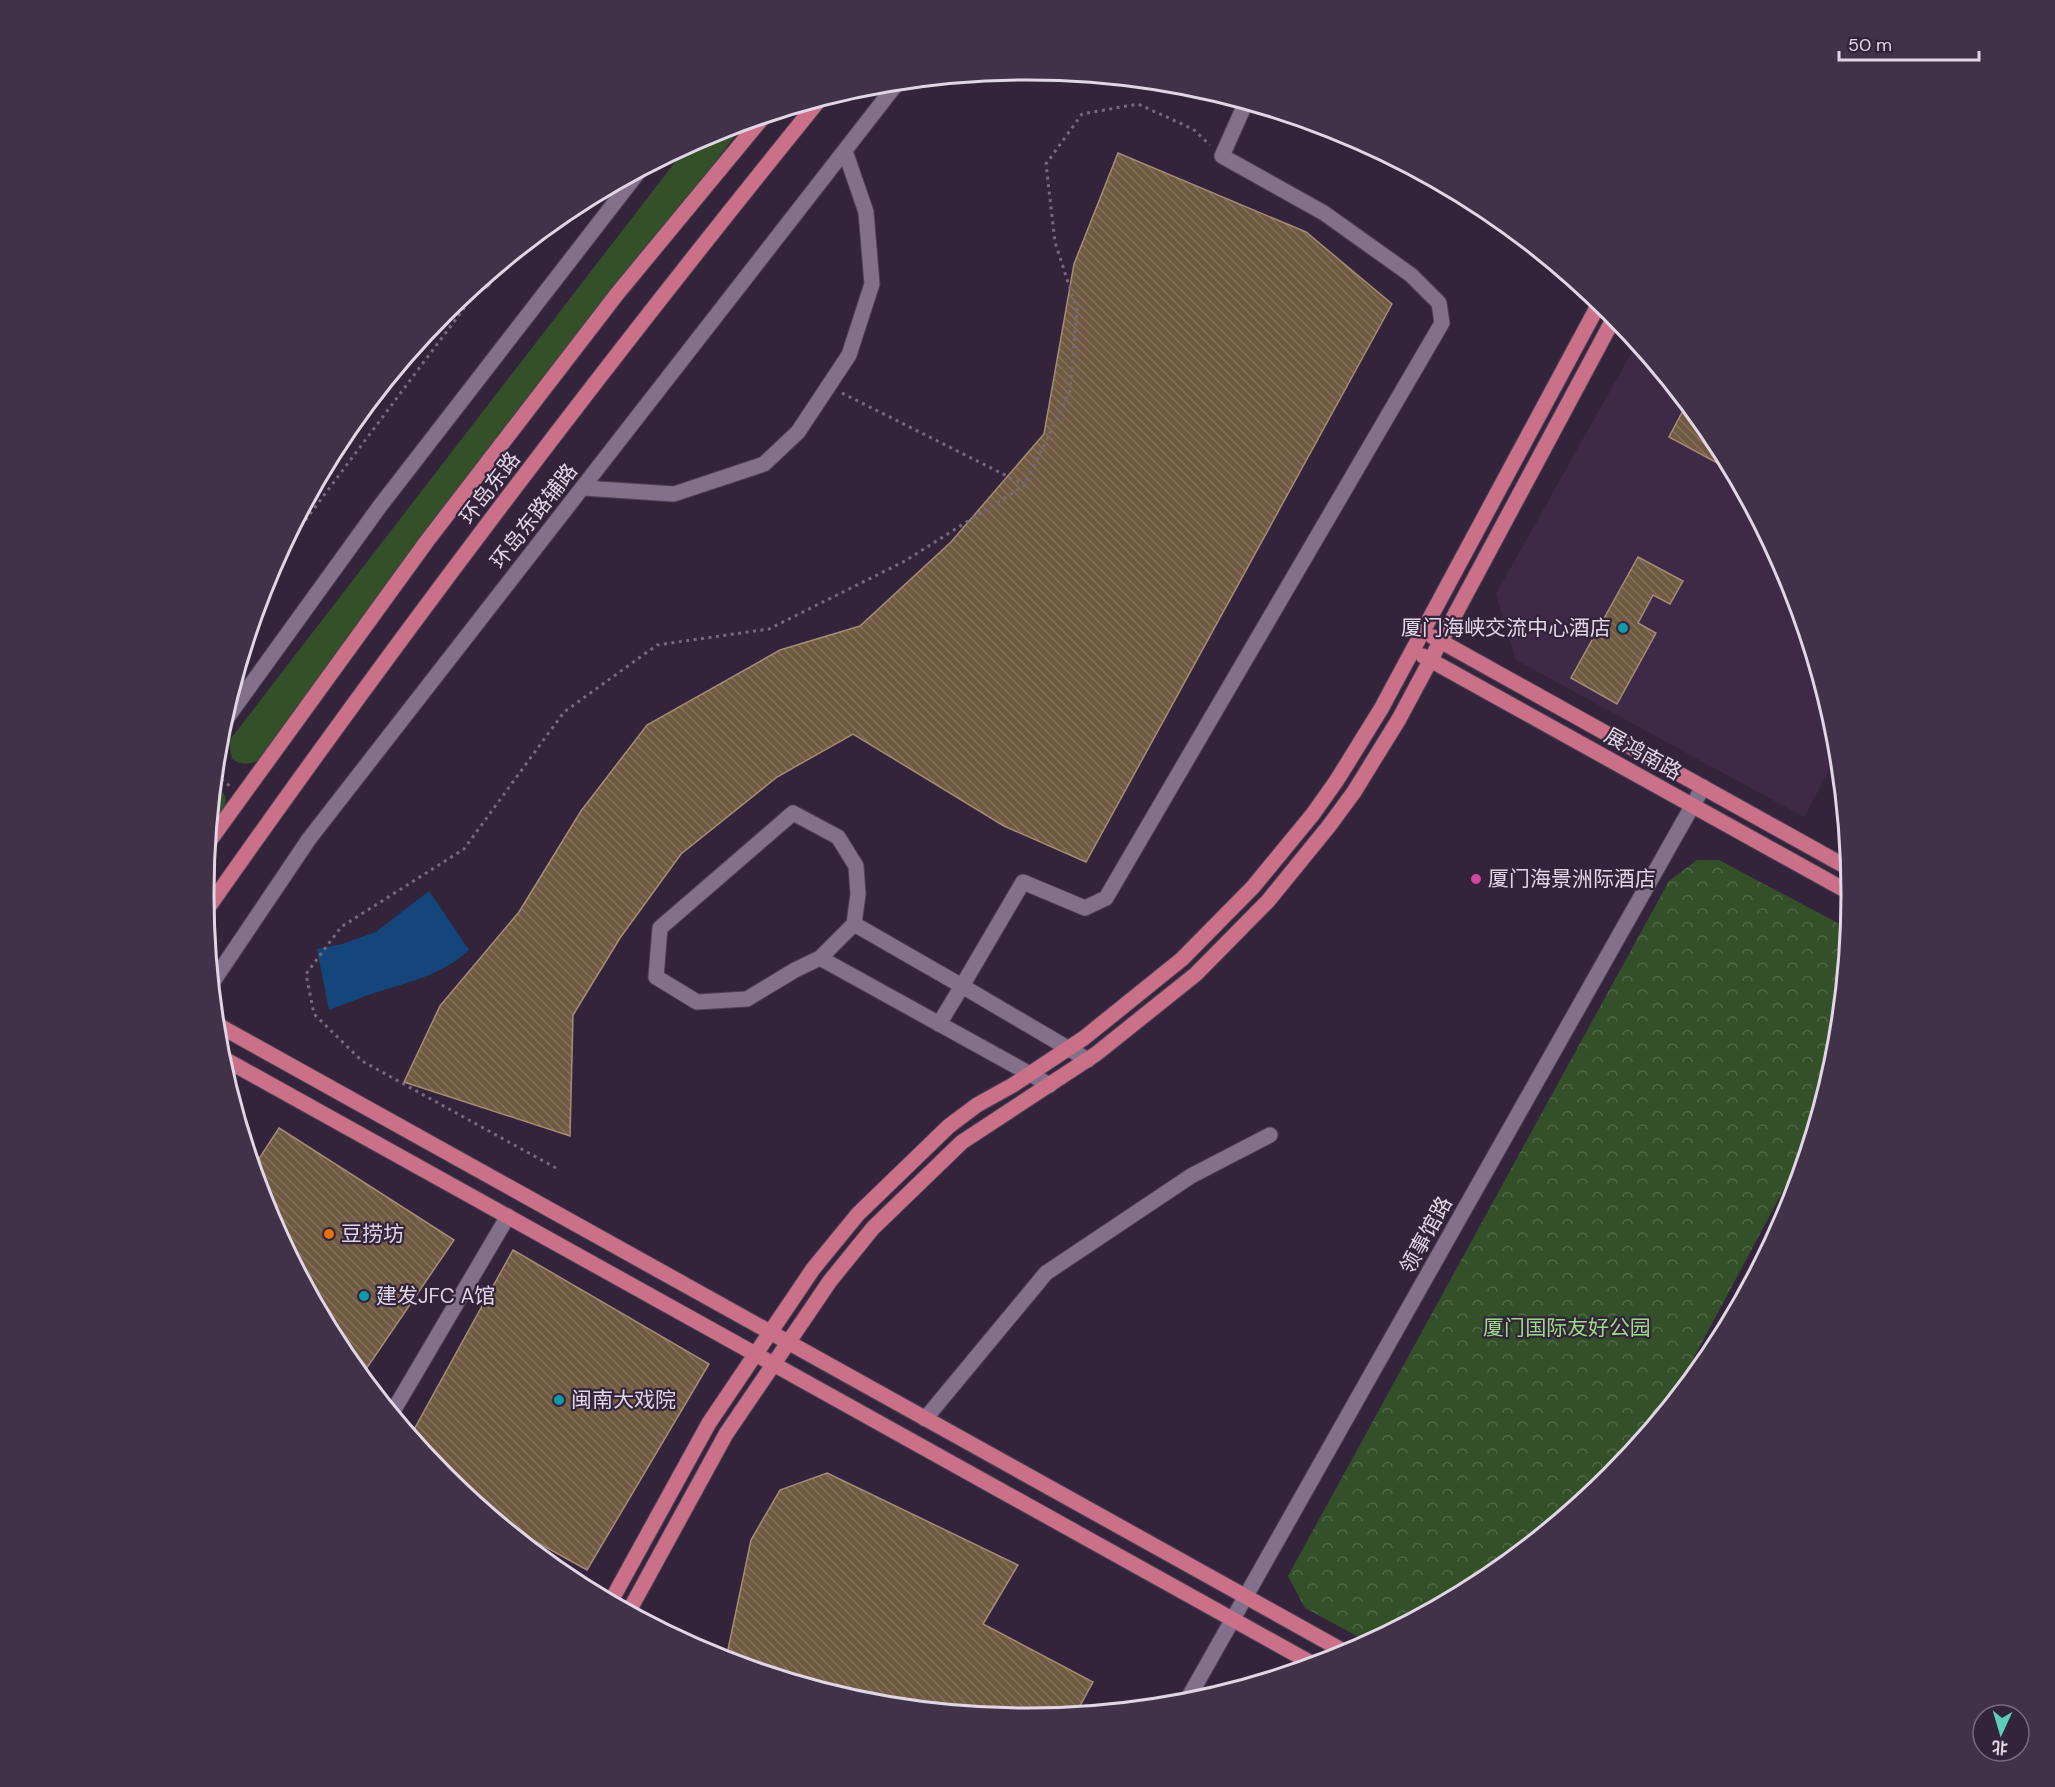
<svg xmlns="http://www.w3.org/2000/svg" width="2055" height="1787" viewBox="0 0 2055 1787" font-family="'DM Sans','Noto Sans SC',sans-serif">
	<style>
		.built { fill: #3e2a47 }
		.green { fill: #335029 }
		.park { fill: url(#park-crowns) }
		.water { fill: #14467b }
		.building { fill: url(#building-back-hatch); stroke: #a58d74; stroke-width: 1.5 }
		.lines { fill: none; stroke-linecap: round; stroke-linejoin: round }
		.minor-casing { stroke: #4e4154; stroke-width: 17 }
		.major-casing { stroke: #4e4154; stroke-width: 17 }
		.path { stroke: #76697d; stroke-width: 3; stroke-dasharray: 3 4.5; stroke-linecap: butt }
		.minor { stroke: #83708b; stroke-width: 15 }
		.major { stroke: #ca7189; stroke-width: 15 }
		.culture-dot { fill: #0f9aa8; stroke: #34243b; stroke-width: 2 }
		.hotel-dot { fill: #d1479c; stroke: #34243b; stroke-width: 2 }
		.food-dot { fill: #e8710a; stroke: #34243b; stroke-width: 2 }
		.labels { text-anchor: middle; stroke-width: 4.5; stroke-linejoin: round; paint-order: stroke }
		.street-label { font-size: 21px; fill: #e0d6e5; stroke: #34243b }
		.poi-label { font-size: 21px; fill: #e0d6e5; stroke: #34243b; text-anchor: start }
		.park-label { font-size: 21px; fill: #9bdb84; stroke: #34243b }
		.rim { fill: none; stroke: #e0d6e5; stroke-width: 3 }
	</style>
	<defs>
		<pattern id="park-crowns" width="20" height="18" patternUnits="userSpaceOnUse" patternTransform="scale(1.5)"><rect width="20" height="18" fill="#335029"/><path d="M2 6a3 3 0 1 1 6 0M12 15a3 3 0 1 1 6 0" fill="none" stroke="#506848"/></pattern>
		<pattern id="building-back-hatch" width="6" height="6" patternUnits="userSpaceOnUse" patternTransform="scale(1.5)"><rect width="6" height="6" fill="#705a42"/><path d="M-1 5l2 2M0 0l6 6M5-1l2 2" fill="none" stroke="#84715d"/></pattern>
	</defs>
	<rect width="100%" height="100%" fill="#34243b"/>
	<path class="built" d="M1637,343L1713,436L1789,578L1836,733L1838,754L1804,817L1516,660L1496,594Z"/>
	<g class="green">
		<path d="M746,121L263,757C252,765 243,766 232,759L229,741L689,144L712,132Z"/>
		<path d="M214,785C238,798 220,815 209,830Z"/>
	</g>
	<path class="park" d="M1697,860H1719L1849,929L1836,1055L1811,1138L1667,1408L1610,1477L1485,1579L1368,1642L1305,1608L1288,1576L1669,881Z"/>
	<path class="water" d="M429,891L469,950C440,977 403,983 368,995C355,1000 342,1005 329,1010L317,949L342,944L376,932Z"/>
	<g class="building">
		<path d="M1118,153L1306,232L1392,304L1086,862L1004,826L853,734L777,777L681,854L620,938L573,1015L570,1136L404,1082L440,1006L519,912L581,811L647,725L780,650L860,626L951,542L1044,434L1074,264Z"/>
		<path d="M1687,403L1713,436L1732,471L1669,437Z"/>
		<path d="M1638,557L1683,581L1670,604L1653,595L1638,623L1656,633L1617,704L1571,678Z"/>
		<path d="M279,1128L454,1240L362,1375L342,1351L266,1209L253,1168Z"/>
		<path d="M513,1250L709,1364L587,1570L497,1520L444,1476L411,1435Z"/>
		<path d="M827,1473L1018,1565L983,1624L1093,1682L1076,1713L1028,1718L866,1702L726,1659L751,1540L780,1490Z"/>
	</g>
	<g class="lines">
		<defs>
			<g id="minor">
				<path d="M482,279L484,281"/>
				<path d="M583,488L674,494L764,464L798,432L849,355L872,284L866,212L845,151"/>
				<path d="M221,726L380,506L640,170"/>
				<path d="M793,813L838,837L856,866L858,894L854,924L820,958L795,970L747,999L697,1002L656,977L660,928Z"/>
				<path d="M854,924L962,986L1023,882L1085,908L1106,898L1442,323L1439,303L1411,275L1324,213L1222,156L1246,102"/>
				<path d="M820,958L1050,1085"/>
				<path d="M212,983L309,839L898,82"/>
				<path d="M939,1024L962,986L1088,1060"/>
				<path d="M392,1413L508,1216"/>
				<path d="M925,1419L1046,1273L1191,1176L1270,1135"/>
				<path d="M1186,1702L1703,787"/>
			</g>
			<g id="major">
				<path d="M1433,637L1850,869"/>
				<path d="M1423,656L1852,894"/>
				<path d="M208,843L427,541L617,294L764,116"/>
				<path d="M205,912C400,634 606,363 820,99"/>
				<path d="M216,1024L1347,1653"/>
				<path d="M219,1056L1313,1664"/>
				<path d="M611,1601L709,1423L813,1269L858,1214L949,1126L977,1105L1013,1085L1084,1038L1182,959L1253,887L1313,814L1337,780L1381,709L1600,302"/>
				<path d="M629,1611L726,1434L830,1281L873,1228L962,1142L1096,1054L1196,974L1268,901L1329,826L1354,792L1399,719L1615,316"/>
			</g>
		</defs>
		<use href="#minor" class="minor-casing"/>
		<use href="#major" class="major-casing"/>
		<g class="path">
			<path d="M842,393L1025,485"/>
			<path d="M274,562L474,295"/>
			<path d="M215,775L230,786"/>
			<path d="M207,933L220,941"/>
			<path d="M556,1168L362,1061L314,1014L306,974L341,927L464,849L564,712L657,645L769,629L905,561L1025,485L1070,391L1077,310L1055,242L1046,164L1082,114L1138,104L1193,129L1210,145"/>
		</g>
		<use href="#minor" class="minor"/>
		<use href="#major" class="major"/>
	</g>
	<g class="culture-dot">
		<circle cx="1623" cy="628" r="6"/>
		<circle cx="364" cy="1296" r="6"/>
		<circle cx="559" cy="1400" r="6"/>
	</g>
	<circle class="hotel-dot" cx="1476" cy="879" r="6"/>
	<circle class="food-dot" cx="329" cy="1234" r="6"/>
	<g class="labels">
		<g class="street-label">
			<text transform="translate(490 488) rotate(-53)" y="7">环岛东路</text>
			<text transform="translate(534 516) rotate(-52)" y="7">环岛东路辅路</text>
			<text transform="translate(1643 754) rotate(29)" y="7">展鸿南路</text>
			<text transform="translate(1426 1235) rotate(-61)" y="7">领事馆路</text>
		</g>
		<g class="poi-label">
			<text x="1611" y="635" text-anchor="end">厦门海峡交流中心酒店</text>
			<text x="1488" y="886">厦门海景洲际酒店</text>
			<text x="341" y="1241">豆捞坊</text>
			<text x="376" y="1303">建发JFC A馆</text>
			<text x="571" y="1407">闽南大戏院</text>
		</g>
		<g class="park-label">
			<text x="1567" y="1335">厦门国际友好公园</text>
		</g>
	</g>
	<path d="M0 0H2055V1787H0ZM1027 80H1028A813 813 0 0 1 1841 893V895A813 813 0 0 1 1028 1708H1027A813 813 0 0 1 214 895V893A813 813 0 0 1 1027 80Z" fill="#423249" fill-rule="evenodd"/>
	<path class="rim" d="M1027 80H1028A813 813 0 0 1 1841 893V895A813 813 0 0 1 1028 1708H1027A813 813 0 0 1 214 895V893A813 813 0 0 1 1027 80Z"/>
	<g transform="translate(2001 1733) rotate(184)"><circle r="28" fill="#34243b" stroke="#796b7f" stroke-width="1.5"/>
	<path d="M0-4.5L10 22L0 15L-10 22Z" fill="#5eceb8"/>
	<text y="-9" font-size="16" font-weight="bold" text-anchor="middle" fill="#e0d6e5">北</text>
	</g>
	<path d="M1839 51v9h140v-9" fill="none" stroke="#e0d6e5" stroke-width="3"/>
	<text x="1848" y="51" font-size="18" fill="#e0d6e5" stroke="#34243b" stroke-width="4.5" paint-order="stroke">50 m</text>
</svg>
